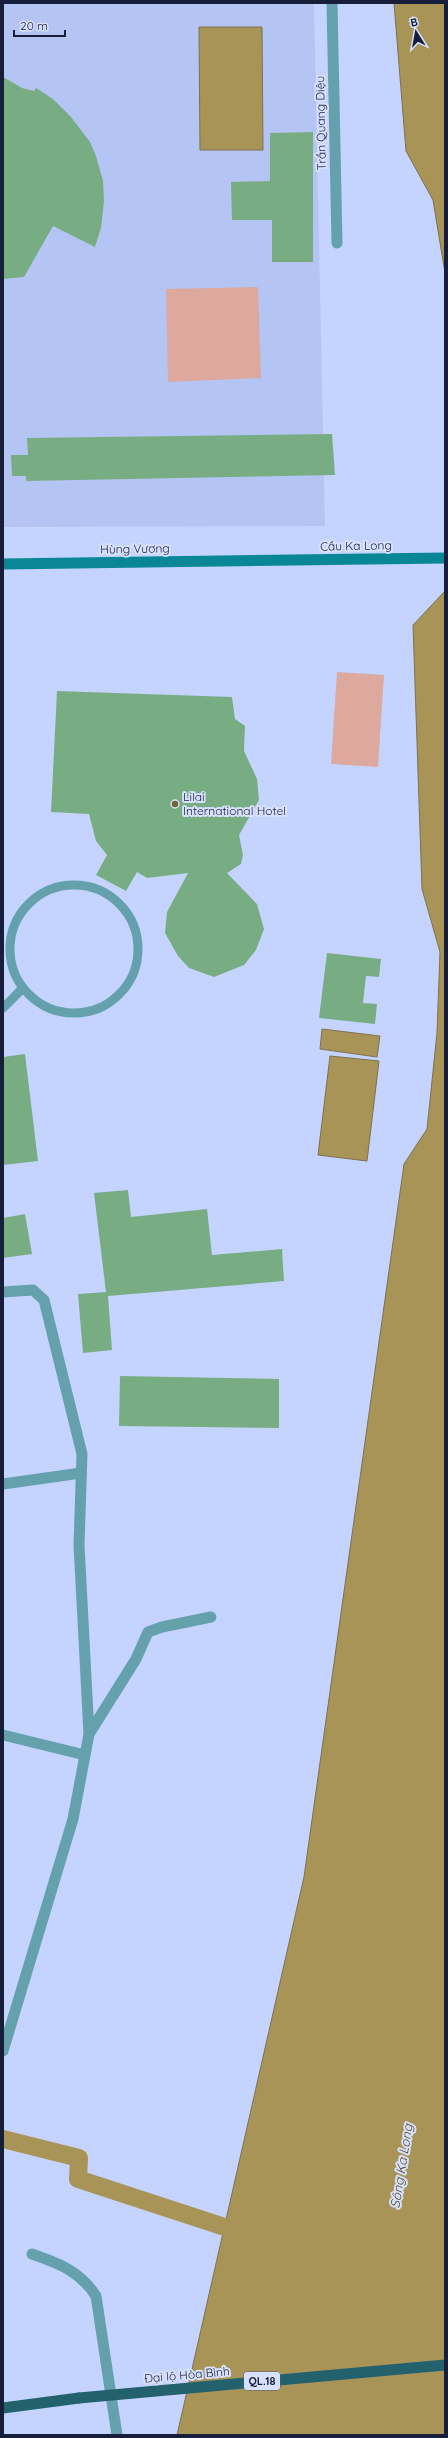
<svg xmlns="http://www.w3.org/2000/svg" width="448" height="2438" viewBox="0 0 448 2438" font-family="Quicksand,sans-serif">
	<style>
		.built { fill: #b5c5f3 }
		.green { fill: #dda89e }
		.water { fill: #a99458; stroke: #7d714f }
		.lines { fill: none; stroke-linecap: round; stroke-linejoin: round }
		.canal { stroke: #a99458; stroke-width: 18 }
		.building { fill: #78ad83 }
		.service { stroke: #65a1ac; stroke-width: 9 }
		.minor { stroke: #65a1ac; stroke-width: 11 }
		.secondary { stroke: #098797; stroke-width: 11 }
		.trunk { stroke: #23626d; stroke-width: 11 }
		.trunk-bridge { stroke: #23626d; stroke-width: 11 }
		.poi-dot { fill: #766432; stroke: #d7e1fe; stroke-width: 1.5 }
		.labels { text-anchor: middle; stroke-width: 4; stroke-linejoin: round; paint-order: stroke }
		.shield { fill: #d7e1fe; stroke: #515874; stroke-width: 1 }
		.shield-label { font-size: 11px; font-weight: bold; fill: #171e39 }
		.street-label { font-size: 12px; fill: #171e39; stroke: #d7e1fe }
		.poi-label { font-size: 12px; fill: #171e39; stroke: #d7e1fe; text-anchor: start }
		.water-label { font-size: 13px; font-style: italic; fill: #5c4c1d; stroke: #d7e1fe }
	</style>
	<rect width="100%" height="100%" fill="#c5d4ff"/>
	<path class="built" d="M3,3H314L325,526L3,527Z"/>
	<g class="green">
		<path d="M258,287L261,378L168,382L166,289Z"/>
		<path d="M337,672L384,675L378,767L331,764Z"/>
	</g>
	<g class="water">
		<path d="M394,3H445V273L433,200L406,151Z"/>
		<path d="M199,27H262L263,150H200Z"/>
		<path d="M445,591V2435H177L304,1877L404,1164L427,1129L437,1033L440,952L422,889L413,625Z"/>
		<path d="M322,1029L380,1036L377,1057L320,1049Z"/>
		<path d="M330,1056L379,1061L367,1161L318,1155Z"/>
	</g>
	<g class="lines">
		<path class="canal" d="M3,2139L79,2158L78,2179L246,2234"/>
	</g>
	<g class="building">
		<path d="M3,77L22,88L34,91L36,88L53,99L71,117L90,142L96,156L103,181L104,201L101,228L95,247L53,226L24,277L3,279Z"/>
		<path d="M313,132V262H272V220H232L231,182L270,181V133Z"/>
		<path d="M332,434L335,475L26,481V476H12L11,455H28L27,438Z"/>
		<path d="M57,691L232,697L235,719L245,726L244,751L257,779L259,800L239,835L243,855L241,864L227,873L257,904L264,929L256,950L244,965L214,977L189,968L178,956L165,933L167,912L188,873L147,878L137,872L126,891L96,875L107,855L96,841L89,814L51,812Z"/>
		<path d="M327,953L381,959L379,977L366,976L363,1003L377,1004L375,1024L319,1018Z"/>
		<path d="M25,1054L38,1161L3,1165V1057Z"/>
		<path d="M128,1190L131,1217L207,1209L212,1255L282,1249L284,1281L108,1296L112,1350L83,1353L78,1294L106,1292L94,1193Z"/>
		<path d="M25,1214L32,1254L3,1258V1218Z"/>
		<path d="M120,1376L279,1379V1428L119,1426Z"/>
	</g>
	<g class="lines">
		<g class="service">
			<circle cx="74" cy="949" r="64"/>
			<path d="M3,1008L23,988"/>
		</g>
		<g class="minor">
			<path d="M332,3L337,243"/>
			<path d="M3,1292L33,1290L44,1300L82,1454L79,1545L89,1734L73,1819L3,2051"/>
			<path d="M3,1484L81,1473"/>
			<path d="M89,1734L136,1659L148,1632L162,1627L211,1617"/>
			<path d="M3,1735L85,1755"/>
			<path d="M32,2254C58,2263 80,2271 96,2296L117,2435"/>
		</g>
		<path class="secondary" d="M3,564L445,558"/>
		<path class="trunk" d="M3,2408L79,2398"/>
		<path class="trunk-bridge" d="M79,2398L445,2365"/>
	</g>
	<circle class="poi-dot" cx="175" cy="804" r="4"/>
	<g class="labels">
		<rect class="shield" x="244" y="2372" width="36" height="18" rx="3"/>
		<g class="shield-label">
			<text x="262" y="2385">QL.18</text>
		</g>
		<g class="street-label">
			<text transform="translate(321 123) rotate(-91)" y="4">Trần Quang Diệu</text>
			<text transform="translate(356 546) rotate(-1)" y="4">Cầu Ka Long</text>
			<text transform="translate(135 549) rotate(-1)" y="4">Hùng Vương</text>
			<text transform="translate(187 2375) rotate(-5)" y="4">Đại lộ Hòa Bình</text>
		</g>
		<g class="poi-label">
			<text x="183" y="801">Lilai<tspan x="183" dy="14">International Hotel</tspan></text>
		</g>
		<g class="water-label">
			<text transform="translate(401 2166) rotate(-81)" y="5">Sông Ka Long</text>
		</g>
	</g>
	<rect width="448" height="2438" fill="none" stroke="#171e39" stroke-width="8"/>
	<g transform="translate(416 32) rotate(349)" stroke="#d7e1fe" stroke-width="3" paint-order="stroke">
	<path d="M0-3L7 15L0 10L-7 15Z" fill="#171e39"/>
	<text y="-6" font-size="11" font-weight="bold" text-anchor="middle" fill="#171e39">B</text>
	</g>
	<path d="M14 30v6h51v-6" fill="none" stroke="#171e39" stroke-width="2"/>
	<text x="20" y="30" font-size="12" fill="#171e39" stroke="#d7e1fe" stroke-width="3" paint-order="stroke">20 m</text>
</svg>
